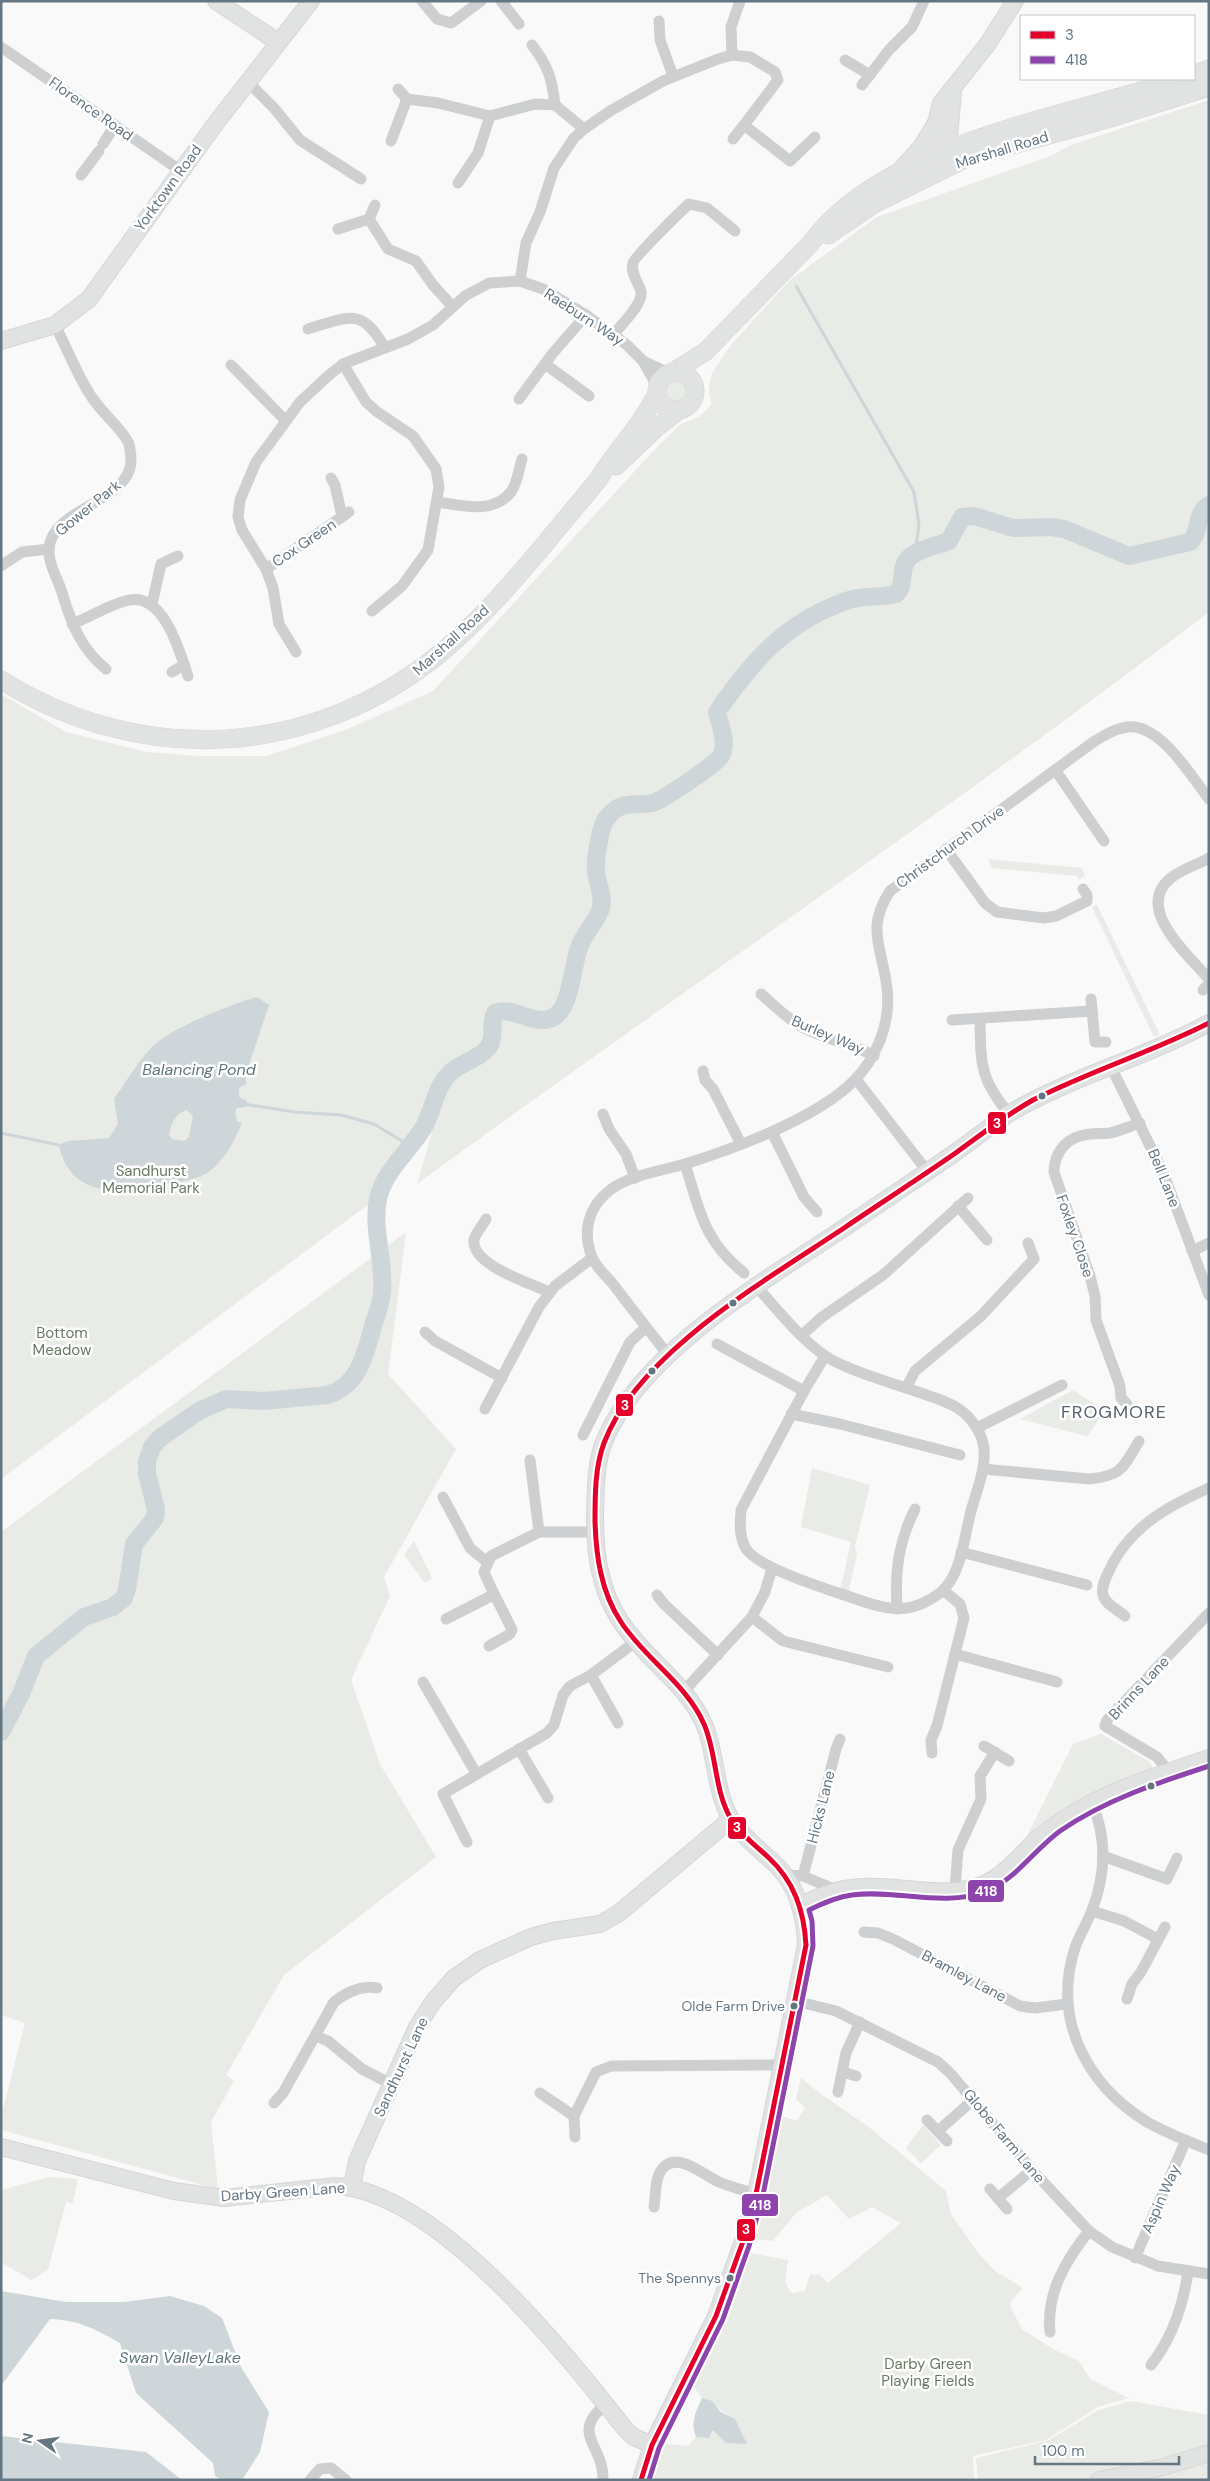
<svg xmlns="http://www.w3.org/2000/svg" width="1210" height="2481" viewBox="0 0 1210 2481" font-family="'DM Sans',sans-serif">
	<style>
		.green { fill: #e8ebe6 }
		.water { fill: #ced6d9; fill-rule: evenodd }
		.lines { fill: none; stroke-linecap: round; stroke-linejoin: round }
		.stream { stroke: #ced6d9; stroke-width: 3 }
		.river { stroke: #ced6d9; stroke-width: 18 }
		.secondary-casing { stroke: #d5d6d7; stroke-width: 18 }
		.primary-casing { stroke: #d5d6d7; stroke-width: 19 }
		.street { stroke: #cecfd0; stroke-width: 11 }
		.secondary { stroke: #e1e2e2; stroke-width: 16 }
		.primary { stroke: #e1e2e2; stroke-width: 18 }
		.bus-1-casing { stroke: #fff; stroke-width: 9 }
		.bus-2-casing { stroke: #fff; stroke-width: 9 }
		.bus-1 { stroke: #e4002b; stroke-width: 5 }
		.bus-2 { stroke: #8e44ad; stroke-width: 5 }
		.bus-dot { fill: #657683; stroke: #fff; stroke-width: 2 }
		.labels { text-anchor: middle; stroke-width: 5; stroke-linejoin: round; paint-order: stroke }
		.bus-label { font-size: 14px; fill: #657683; stroke: #fff; text-anchor: end }
		.street-label { font-size: 15px; fill: #657683; stroke: #fff }
		.park-label { font-size: 15px; fill: #687a64; stroke: #fff }
		.water-label { font-size: 16px; font-style: italic; fill: #60757c; stroke: #fff }
		.quarter-label { font-size: 18px; letter-spacing: 1px; fill: #57646e; stroke: #fff }
		.line-badge { stroke: #fff; stroke-width: 2 }
		.badge-label { font-size: 14px; text-anchor: middle; font-weight: bold; fill: #fff }
	</style>
	<rect width="100%" height="100%" fill="#f9f9f9"/>
	<g class="green">
		<path d="M1209,100V612C950,810 680,992 417,1184L434,1125L383,1178L382,1194L1,1479V694L66,732L147,752L199,756H266L348,729L433,691L656,448L681,424L699,417L711,405L709,387L712,373L730,346L790,280L877,217L1053,155L1071,145Z"/>
		<circle cx="675" cy="392" r="13"/>
		<path d="M988,859L1082,868L1085,876L1079,880L1077,876L992,868Z"/>
		<path d="M1097,905L1160,1035L1154,1037L1092,907Z"/>
		<path d="M406,1232L388,1374L456,1449L384,1577L390,1596L351,1680L380,1764L436,1857L284,1975L226,2075L234,2081L211,2122L218,2189L1,2130V2117L25,2023L1,2015V1532Z"/>
		<path d="M1073,1390L1105,1411L1087,1436L1020,1419Z"/>
		<path d="M812,1468L870,1485L855,1547L857,1554L848,1594L840,1591L851,1542L801,1527Z"/>
		<path d="M414,1541L432,1578L425,1583L404,1555Z"/>
		<path d="M1101,1734L1150,1762L1153,1768L1149,1772L1099,1790L1079,1802L1023,1844L1073,1744Z"/>
		<path d="M801,2078L821,2094L870,2128L946,2191L951,2214L979,2254L995,2271L1023,2288L1012,2300L1010,2306L1022,2329L1053,2349L1079,2361L1090,2379L1129,2398L1098,2407L1046,2440L973,2456L974,2480H644L658,2443L688,2446L696,2437L709,2438L713,2430L735,2419C722,2413 715,2402 702,2398L689,2380L745,2252L788,2260L785,2283L792,2293L805,2291L810,2274L820,2275L828,2283L901,2223L872,2207L849,2219L827,2195L796,2213L773,2241L748,2239L779,2115L797,2121L805,2108L796,2099Z"/>
		<path d="M923,2125L941,2145L921,2163L906,2148Z"/>
		<path d="M50,2177L78,2179L73,2203L66,2202L48,2270L31,2280L1,2262V2190Z"/>
		<path d="M1131,2401L1209,2415V2480H978L976,2458L1049,2440L1098,2410Z"/>
	</g>
	<g class="water">
		<path d="M257,997L269,1005L246,1074V1084L239,1088V1097L247,1101L246,1107L237,1108L235,1112L237,1121L242,1123C234,1142 224,1162 207,1173C193,1181 177,1182 162,1185C120,1193 70,1199 59,1145L68,1141L109,1138L118,1124L114,1099C126,1082 138,1061 153,1046C170,1029 233,1003 257,997ZM187,1110L193,1116L189,1137L184,1141L172,1139L169,1135C171,1124 175,1113 187,1110Z"/>
		<path d="M1,2291L66,2302H124L170,2296L204,2306L222,2318L241,2367L269,2412L260,2452L242,2480H221L215,2476L213,2463L136,2393L120,2343C95,2329 79,2320 50,2319L1,2386Z"/>
		<path d="M702,2398L712,2401L721,2412L735,2419L747,2444L726,2443L713,2430L709,2438L696,2437C690,2423 696,2411 702,2398Z"/>
		<path d="M1,2436L146,2452L182,2480H1Z"/>
	</g>
	<g class="lines">
		<g class="stream">
			<path d="M796,286L914,492L919,524L915,554"/>
			<path d="M244,1104L294,1112L341,1115L374,1124L410,1146"/>
			<path d="M1,1133L59,1145"/>
		</g>
		<path class="river" d="M1,1732L21,1694L36,1656L84,1617L113,1607L124,1598L127,1589L134,1544L155,1518L156,1509L147,1474V1461L152,1447L160,1438L199,1411L226,1399L263,1401L328,1395C359,1385 365,1355 373,1326C376,1316 381,1304 382,1293C385,1262 372,1229 378,1199C384,1170 411,1150 425,1125C433,1109 436,1087 449,1074C459,1063 477,1060 487,1049C497,1037 489,1025 495,1013C514,1005 534,1028 554,1017C571,1007 572,967 579,948C583,934 597,922 601,908C604,896 597,883 596,871C595,861 600,827 606,819C622,798 633,807 653,803C661,801 718,763 721,756C728,743 720,725 717,712C752,661 786,622 846,601C862,595 880,598 896,594C907,584 898,568 909,558C918,549 936,546 949,541L962,517L974,516L1013,528L1051,527L1064,529L1129,556L1190,542C1201,532 1195,512 1209,505"/>
		<defs>
			<g id="secondary">
				<path d="M216,1L278,42"/>
				<path d="M953,92L949,137L956,161"/>
				<path d="M946,165L937,136L936,123L941,103L987,45L1015,1"/>
				<path d="M899,172L922,146L936,123"/>
				<path d="M1,341L55,325L89,299L213,127L311,1"/>
				<path d="M800,1906C821,1895 838,1888 861,1887C902,1884 947,1901 986,1883C1005,1874 1020,1856 1035,1841C1045,1832 1057,1824 1069,1816C1111,1789 1162,1774 1209,1758"/>
				<path d="M1,2147L174,2191L224,2198L336,2186C438,2192 565,2353 626,2430L634,2437L652,2445"/>
				<path d="M352,2187L357,2161L417,2027L433,2002L454,1978L480,1960L531,1937L553,1931L600,1924L619,1913L731,1819"/>
				<path d="M641,2480L652,2445L716,2316L742,2244L756,2194L806,1945C805,1917 798,1887 777,1866C762,1851 743,1838 731,1819C714,1791 717,1754 704,1724C687,1684 645,1659 621,1622C599,1589 595,1553 595,1515C596,1489 595,1461 606,1437C646,1348 768,1279 847,1226C883,1201 920,1177 956,1152C974,1139 992,1125 1010,1113C1073,1076 1145,1058 1209,1023"/>
				<path d="M1099,2480L1163,2467L1209,2453"/>
			</g>
			<g id="primary">
				<path d="M1194,74L1209,69"/>
				<path d="M828,235L874,204L969,157L1114,117L1209,87"/>
				<path d="M675,371L706,351L810,244C883,143 1067,117 1180,79"/>
				<circle cx="676" cy="391" r="19"/>
				<path d="M616,466L656,428L679,410"/>
				<path d="M1,680C141,767 309,759 438,655C497,607 549,538 598,480C616,450 642,425 657,393"/>
			</g>
		</defs>
		<use href="#secondary" class="secondary-casing"/>
		<use href="#primary" class="primary-casing"/>
		<g class="street">
			<path d="M422,1L437,19L451,23L481,1"/>
			<path d="M501,1L519,24"/>
			<path d="M659,21L660,40L673,76"/>
			<path d="M532,45C548,66 552,78 555,105"/>
			<path d="M1,47L181,171"/>
			<path d="M732,55L731,27L740,1"/>
			<path d="M845,60L870,75"/>
			<path d="M248,82L274,108L300,140L361,179"/>
			<path d="M862,85L889,50L912,27L924,1"/>
			<path d="M398,89L407,99L438,103L490,116L535,104L555,105L584,129"/>
			<path d="M733,139L744,125"/>
			<path d="M391,141L407,99"/>
			<path d="M103,144L115,125"/>
			<path d="M81,175L99,151"/>
			<path d="M458,183L478,153L490,116"/>
			<path d="M375,205L369,219L388,249L416,261L433,285L452,306"/>
			<path d="M338,229L369,219"/>
			<path d="M520,281L526,243L540,212L554,168L574,138L584,129L610,111L663,81L718,59L732,55L750,57L775,72L778,80L744,125L790,161L815,137"/>
			<path d="M55,325C67,348 77,375 91,396C101,412 117,424 127,440C130,444 131,456 131,462C129,502 51,508 49,549C48,565 59,580 63,596C72,625 82,650 106,669"/>
			<path d="M308,329C349,317 361,306 385,348"/>
			<path d="M614,334C621,325 643,304 641,292C639,283 630,273 633,263C634,257 682,210 689,204L707,208L735,231"/>
			<path d="M643,361L657,386"/>
			<path d="M343,364L366,402L376,411L413,436L436,469L439,487L428,550L402,586L372,611"/>
			<path d="M545,364L589,396"/>
			<path d="M231,365L285,420"/>
			<path d="M519,399L553,353L586,315"/>
			<path d="M331,478L335,485L342,516"/>
			<path d="M437,502C461,505 493,515 511,492C517,484 519,469 522,459"/>
			<path d="M1,566L22,552L49,549"/>
			<path d="M266,569L349,512"/>
			<path d="M152,604L161,564L178,556"/>
			<path d="M72,624C90,617 107,606 125,601C163,589 179,650 188,676"/>
			<path d="M296,652L279,624L273,588L266,569L242,530L238,517L240,500L256,462L300,402L328,376L343,364L408,339L433,325L465,296L489,283L520,281L543,289L586,315L627,345L643,361L668,373"/>
			<path d="M172,672L184,665"/>
			<path d="M1056,771L1104,841"/>
			<path d="M946,849L985,903L997,912L1044,918L1056,916L1087,901V895L1083,889"/>
			<path d="M1209,858C1197,865 1182,869 1171,878C1133,908 1189,956 1209,979"/>
			<path d="M1203,990L1209,984"/>
			<path d="M761,994C775,1006 787,1019 804,1028C826,1040 852,1043 874,1056"/>
			<path d="M1091,999L1095,1042H1106"/>
			<path d="M980,1019C981,1064 979,1077 1009,1114"/>
			<path d="M952,1020L1092,1011"/>
			<path d="M1110,1065L1163,1172L1209,1295"/>
			<path d="M703,1071L705,1080L713,1089L741,1144"/>
			<path d="M856,1079L927,1171"/>
			<path d="M603,1114L609,1129L626,1154L635,1178"/>
			<path d="M772,1132L804,1197L817,1212"/>
			<path d="M685,1164C700,1211 703,1240 744,1273"/>
			<path d="M958,1206L987,1240"/>
			<path d="M486,1219C483,1225 475,1234 474,1240C471,1265 530,1283 549,1292"/>
			<path d="M1192,1251L1209,1243"/>
			<path d="M757,1287C778,1310 805,1345 832,1360C860,1375 894,1383 924,1394C936,1398 949,1402 959,1409C971,1417 983,1434 984,1449C986,1471 975,1494 970,1515C964,1539 961,1575 941,1592C912,1615 889,1611 856,1599C833,1591 755,1568 745,1547C739,1535 740,1523 741,1510L804,1391L825,1356"/>
			<path d="M425,1332L435,1341L502,1378"/>
			<path d="M802,1335L822,1317L883,1275L968,1198"/>
			<path d="M717,1344L804,1391"/>
			<path d="M669,1356C650,1332 631,1308 613,1284C606,1276 596,1267 592,1257C582,1232 588,1207 610,1190C630,1175 661,1171 685,1164C736,1148 827,1115 861,1073C882,1047 892,1014 886,981C880,944 867,926 890,891L1092,743C1103,736 1114,729 1127,727C1160,723 1191,776 1209,799"/>
			<path d="M906,1388L915,1371L981,1316L1034,1259L1028,1243"/>
			<path d="M1127,1404L1121,1398L1120,1386L1096,1320L1095,1296L1090,1276L1054,1172C1054,1151 1068,1136 1090,1134C1097,1133 1104,1134 1110,1133C1120,1131 1130,1126 1140,1123"/>
			<path d="M485,1409L539,1307L555,1286L592,1258"/>
			<path d="M791,1414L840,1424L960,1455"/>
			<path d="M977,1428L1062,1385"/>
			<path d="M583,1435L630,1342L646,1327"/>
			<path d="M530,1460L539,1532"/>
			<path d="M983,1469L1089,1479C1122,1476 1123,1468 1139,1441"/>
			<path d="M443,1497L470,1548L487,1562"/>
			<path d="M961,1552L1087,1585"/>
			<path d="M657,1595L664,1604L718,1655"/>
			<path d="M897,1609C895,1571 898,1543 915,1509"/>
			<path d="M1125,1616C1118,1610 1105,1604 1103,1595C1101,1587 1105,1580 1108,1573C1128,1528 1166,1507 1209,1488"/>
			<path d="M752,1617L783,1641L888,1667"/>
			<path d="M446,1619L493,1595"/>
			<path d="M489,1646L510,1634L512,1630C503,1610 492,1592 484,1572L491,1556L539,1532H595"/>
			<path d="M955,1654L1057,1682"/>
			<path d="M591,1675L618,1723"/>
			<path d="M423,1682L476,1773"/>
			<path d="M683,1692L752,1617L765,1592L772,1568"/>
			<path d="M984,1746L1009,1761"/>
			<path d="M519,1749L548,1798"/>
			<path d="M932,1753L931,1740L937,1726L964,1618L960,1604L943,1590"/>
			<path d="M1170,1773L1157,1757L1105,1726L1107,1720L1209,1613"/>
			<path d="M1092,1803C1107,1838 1106,1874 1092,1910C1087,1924 1078,1937 1074,1951C1053,2021 1087,2085 1147,2122C1166,2133 1188,2141 1209,2150"/>
			<path d="M467,1842L443,1794L547,1733L554,1725L563,1695L570,1686L591,1675L635,1642"/>
			<path d="M1103,1856L1167,1879L1177,1858"/>
			<path d="M785,1875L803,1876L836,1890"/>
			<path d="M803,1876L836,1749L840,1739"/>
			<path d="M955,1890L958,1850L981,1799L980,1776L995,1752"/>
			<path d="M1092,1911L1124,1921L1158,1939"/>
			<path d="M864,1932L878,1933L893,1939L1020,2006L1035,2008L1067,2004"/>
			<path d="M1127,1999L1132,1984L1141,1972L1165,1927"/>
			<path d="M795,2001L836,2011L938,2062L951,2074L1032,2170L1089,2231L1112,2247L1158,2266L1209,2274"/>
			<path d="M316,2036L328,2041L362,2069L391,2084"/>
			<path d="M843,2072L856,2076"/>
			<path d="M838,2092L846,2053L860,2022"/>
			<path d="M540,2093L574,2116L596,2072L611,2066L783,2065"/>
			<path d="M274,2103L283,2093L334,2002C347,1992 361,1985 377,1988"/>
			<path d="M574,2116L575,2137"/>
			<path d="M927,2120L947,2141"/>
			<path d="M938,2131L973,2100"/>
			<path d="M990,2189L1007,2209"/>
			<path d="M998,2198L1032,2170"/>
			<path d="M654,2207C656,2195 654,2175 665,2166C680,2153 705,2176 719,2182C731,2187 744,2190 756,2194"/>
			<path d="M1135,2258L1186,2140"/>
			<path d="M1050,2332C1046,2293 1066,2260 1089,2231"/>
			<path d="M1151,2365C1173,2337 1183,2306 1188,2272"/>
			<path d="M310,2480L320,2469L331,2468L346,2480"/>
			<path d="M603,2480C604,2444 569,2434 606,2404"/>
		</g>
		<use href="#secondary" class="secondary"/>
		<use href="#primary" class="primary"/>
		<defs>
			<path id="bus-1" d="M641,2480L652,2445L716,2316L742,2244L756,2194L806,1945C804,1910 794,1881 768,1857C755,1845 740,1834 731,1819C714,1790 717,1754 704,1724C686,1683 645,1659 621,1622C601,1592 596,1556 595,1521C595,1495 595,1467 604,1443C638,1352 770,1278 847,1226C884,1201 921,1177 957,1152C982,1134 1006,1115 1033,1100C1090,1071 1152,1052 1209,1023"/>
			<path id="bus-2" d="M649,2480L659,2448L723,2319L749,2246L763,2195L813,1946L812,1921L809,1910C823,1903 837,1897 852,1895C897,1889 943,1908 987,1891C1016,1879 1035,1849 1060,1831C1105,1800 1157,1783 1209,1766"/>
		</defs>
		<use href="#bus-1" class="bus-1-casing"/>
		<use href="#bus-2" class="bus-2-casing"/>
		<use href="#bus-1" class="bus-1"/>
		<use href="#bus-2" class="bus-2"/>
	</g>
	<g class="bus-dot">
		<circle cx="1042" cy="1096" r="4.5"/>
		<circle cx="733" cy="1303" r="4.5"/>
		<circle cx="652" cy="1371" r="4.5"/>
		<circle cx="1151" cy="1786" r="4.5"/>
		<circle cx="794" cy="2006" r="4.5"/>
		<circle cx="730" cy="2278" r="4.5"/>
	</g>
	<g class="labels">
		<g class="bus-label">
			<text x="785" y="2011">Olde Farm Drive</text>
			<text x="721" y="2283">The Spennys</text>
		</g>
		<g class="street-label">
			<text transform="translate(91 109) rotate(35)" y="5">Florence Road</text>
			<text transform="translate(1002 150) rotate(-17)" y="5">Marshall Road</text>
			<text transform="translate(168 188) rotate(-54)" y="5">Yorktown Road</text>
			<text transform="translate(584 317) rotate(33)" y="5">Raeburn Way</text>
			<text transform="translate(88 508) rotate(-39)" y="5">Gower Park</text>
			<text transform="translate(304 543) rotate(-34)" y="5">Cox Green</text>
			<text transform="translate(451 640) rotate(-42)" y="5">Marshall Road</text>
			<text transform="translate(950 847) rotate(-36)" y="5">Christchurch Drive</text>
			<text transform="translate(828 1035) rotate(23)" y="5">Burley Way</text>
			<text transform="translate(1164 1178) rotate(68)" y="5">Bell Lane</text>
			<text transform="translate(1075 1236) rotate(71)" y="5">Foxley Close</text>
			<text transform="translate(1139 1688) rotate(-47)" y="5">Brinns Lane</text>
			<text transform="translate(821 1807) rotate(-76)" y="5">Hicks Lane</text>
			<text transform="translate(964 1976) rotate(28)" y="5">Bramley Lane</text>
			<text transform="translate(401 2067) rotate(-65)" y="5">Sandhurst Lane</text>
			<text transform="translate(1004 2136) rotate(50)" y="5">Globe Farm Lane</text>
			<text transform="translate(283 2192) rotate(-4)" y="5">Darby Green Lane</text>
			<text transform="translate(1161 2199) rotate(-66)" y="5">Aspin Way</text>
		</g>
		<g class="park-label">
			<text x="151" y="1176">Sandhurst<tspan x="151" dy="17">Memorial Park</tspan></text>
			<text x="62" y="1338">Bottom<tspan x="62" dy="17">Meadow</tspan></text>
			<text x="928" y="2369">Darby Green<tspan x="928" dy="17">Playing Fields</tspan></text>
		</g>
		<g class="water-label">
			<text x="199" y="1075">Balancing Pond</text>
			<text x="180" y="2363">Swan ValleyLake</text>
		</g>
		<g class="quarter-label">
			<text x="1114" y="1418">FROGMORE</text>
		</g>
	</g>
	<g class="line-badge">
		<rect x="987" y="1111" width="20" height="24" rx="5" fill="#e4002b"/>
		<rect x="615" y="1393" width="19" height="24" rx="5" fill="#e4002b"/>
		<rect x="727" y="1816" width="20" height="24" rx="5" fill="#e4002b"/>
		<rect x="967" y="1879" width="38" height="24" rx="5" fill="#8e44ad"/>
		<rect x="741" y="2193" width="38" height="24" rx="5" fill="#8e44ad"/>
		<rect x="736" y="2218" width="20" height="24" rx="5" fill="#e4002b"/>
	</g>
	<g class="badge-label">
		<text x="997" y="1128">3</text>
		<text x="625" y="1410">3</text>
		<text x="737" y="1832">3</text>
		<text x="986" y="1896">418</text>
		<text x="760" y="2210">418</text>
		<text x="746" y="2234">3</text>
	</g>
	<rect width="1210" height="2481" fill="none" stroke="#657683" stroke-width="5"/>
	<rect x="1020" y="15" width="175" height="65" fill="#ffffff" stroke="#c1c8cd"/>
	<rect x="1030" y="31" width="25" height="8" fill="#e4002b" stroke="#c1c8cd"/>
	<text x="1065" y="40" font-size="15" fill="#657683">3</text>
	<rect x="1030" y="56" width="25" height="8" fill="#8e44ad" stroke="#c1c8cd"/>
	<text x="1065" y="65" font-size="15" fill="#657683">418</text>
	<g transform="translate(40 2441) rotate(283)" stroke="#ffffff" stroke-width="4" paint-order="stroke">
	<path d="M0-4L9 19L0 12L-9 19Z" fill="#657683"/>
	<text y="-8" font-size="14" font-weight="bold" text-anchor="middle" fill="#657683">N</text>
	</g>
	<path d="M1035 2456v8h144v-8" fill="none" stroke="#657683" stroke-width="2.5"/>
	<text x="1042" y="2456" font-size="15" fill="#657683" stroke="#ffffff" stroke-width="4" paint-order="stroke">100 m</text>
</svg>
